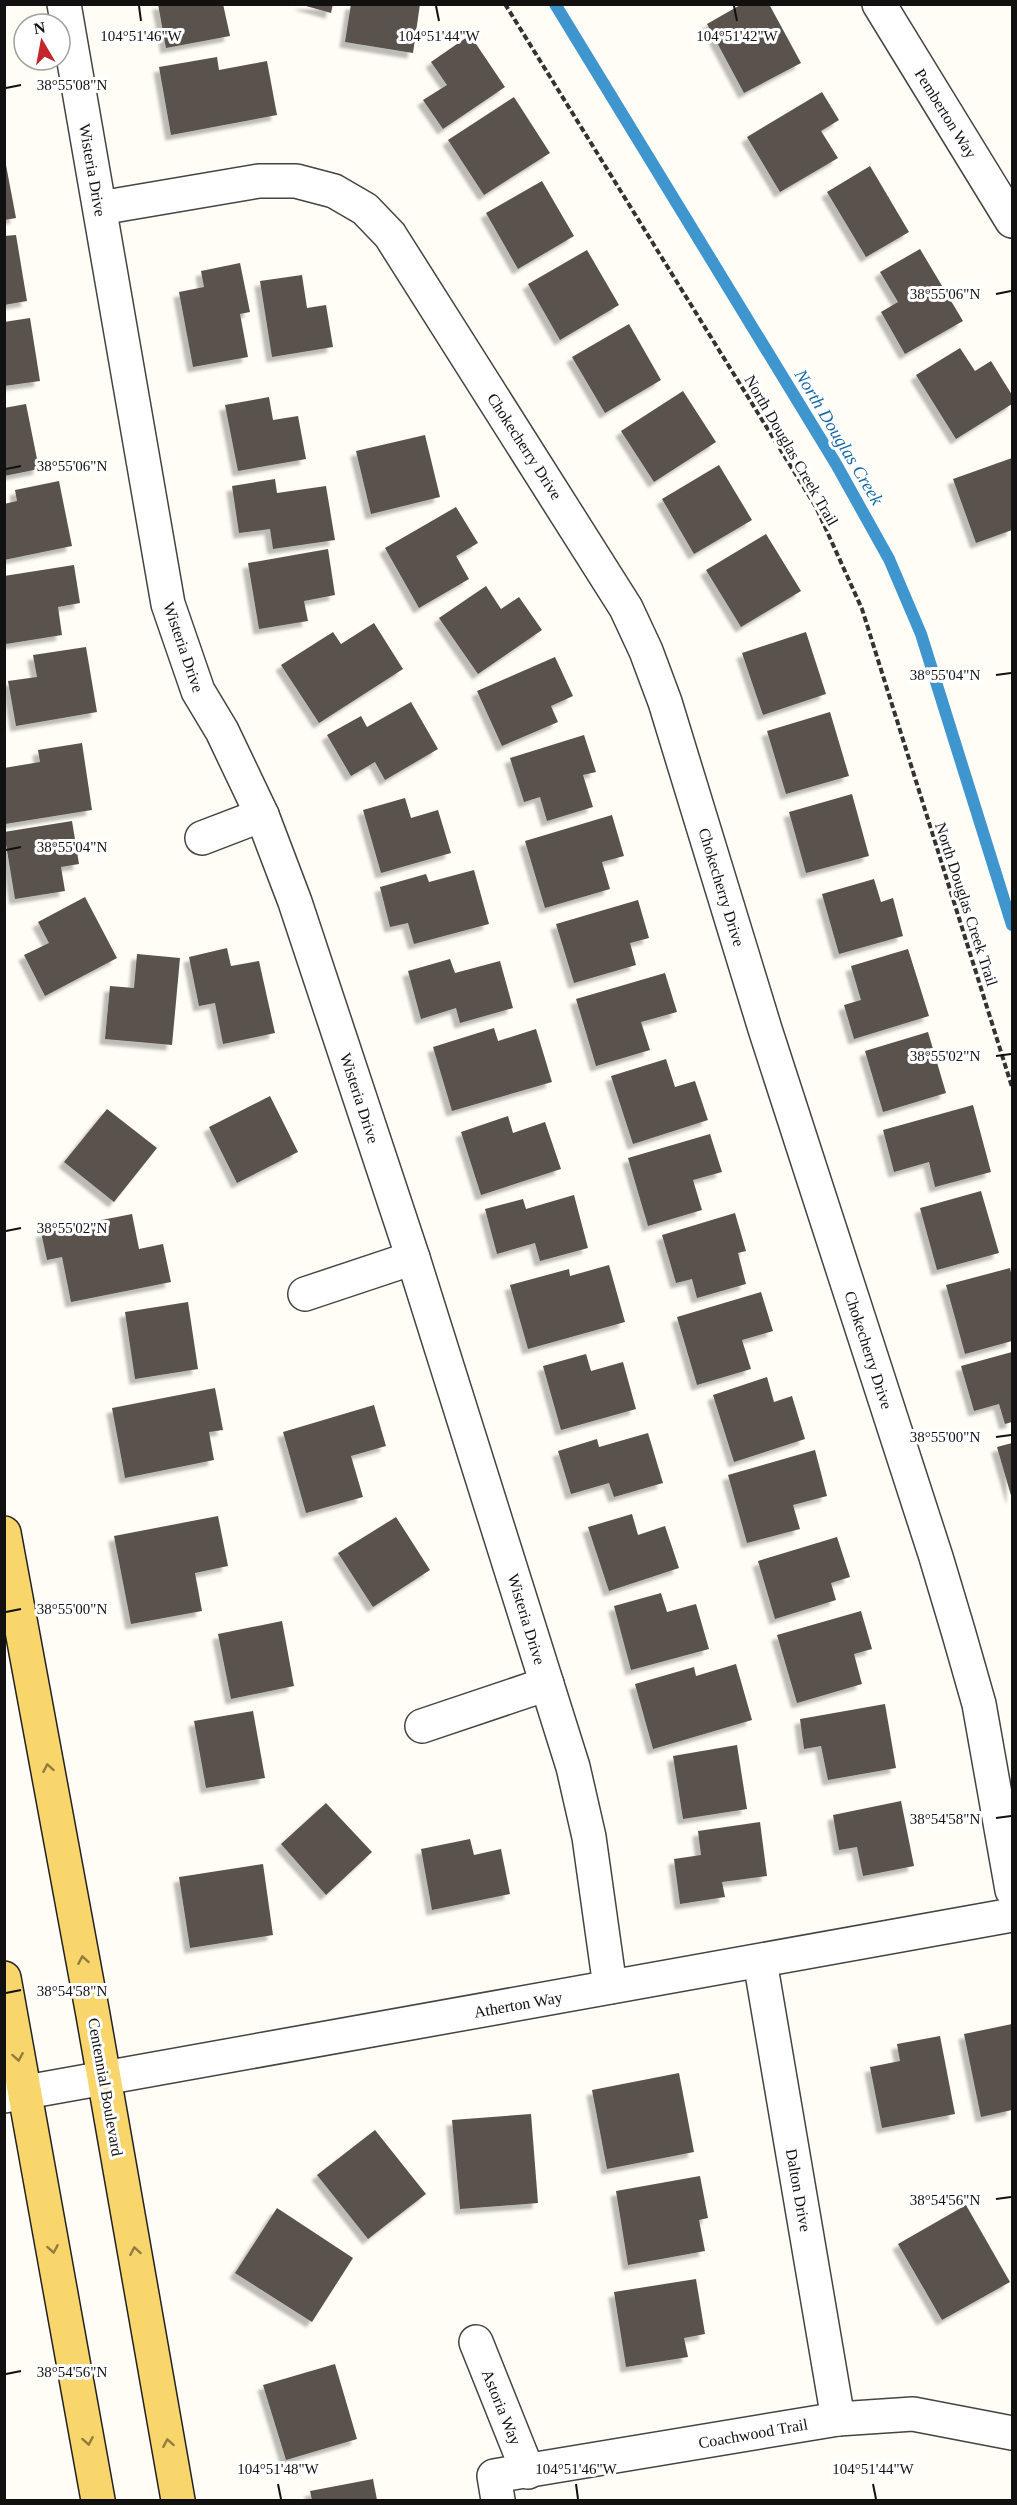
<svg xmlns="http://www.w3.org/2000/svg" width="1017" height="2505" viewBox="0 0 1017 2505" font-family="'Times New Roman',serif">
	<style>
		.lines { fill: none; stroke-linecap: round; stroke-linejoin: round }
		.stream { stroke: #3f96cf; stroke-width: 12 }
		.building { fill: #5a524d; filter: url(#shadow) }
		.minor-casing { stroke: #444; stroke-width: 36 }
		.major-casing { stroke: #222; stroke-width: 36 }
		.path { stroke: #333; stroke-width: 4; stroke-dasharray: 6 3; stroke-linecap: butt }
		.minor { stroke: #fff; stroke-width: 33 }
		.major { stroke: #f9d66b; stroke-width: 33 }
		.oneway { stroke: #917d42 }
		.ticks { fill: none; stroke: #111; stroke-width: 2 }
		.labels { text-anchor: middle; stroke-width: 6; stroke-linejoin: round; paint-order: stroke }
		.street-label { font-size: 16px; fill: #111; stroke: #fff }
		.water-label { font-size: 18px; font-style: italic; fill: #1768a6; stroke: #fff }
		.ticks-label { font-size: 15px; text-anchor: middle; fill: #111; stroke: #fff; stroke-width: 6; stroke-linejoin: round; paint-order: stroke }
	</style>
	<defs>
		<filter id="shadow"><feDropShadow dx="-5.5" dy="5.5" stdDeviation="1.5" flood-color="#0004"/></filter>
	</defs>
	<rect width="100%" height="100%" fill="#fffdf5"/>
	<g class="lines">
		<path class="stream" d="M555,4L836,464L889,559L921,634L1012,925"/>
	</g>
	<g class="building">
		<path d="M158,4H223L230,36L166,48Z"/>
		<path d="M299,4H333L331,13Z"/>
		<path d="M351,4H420L413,53L345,42Z"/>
		<path d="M742,4H769L801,63L744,93L707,24Z"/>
		<path d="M470,35L505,87L443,129L423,100L447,85L431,62Z"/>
		<path d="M217,57L219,70L267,61L277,115L171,135L159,67Z"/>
		<path d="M822,92L839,120L821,131L838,158L780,192L747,137Z"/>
		<path d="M514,97L550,153L484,195L448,140Z"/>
		<path d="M6,165L16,218L4,220V166Z"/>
		<path d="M870,166L909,232L866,257L827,192Z"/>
		<path d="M542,181L574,236L518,269L486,213Z"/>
		<path d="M16,235L27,301L4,305V236Z"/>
		<path d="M920,249L963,321L905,354L881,312L898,302L880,272Z"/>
		<path d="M587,250L619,305L560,340L528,284Z"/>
		<path d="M240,263L250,312L240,314L248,357L193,367L179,292L204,287L201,271Z"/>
		<path d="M302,275L307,308L326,305L333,347L272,357L260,281Z"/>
		<path d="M30,318L40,381L4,386V322Z"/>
		<path d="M629,324L661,380L605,413L572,357Z"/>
		<path d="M960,348L975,371L991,361L1012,395V404L956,439L916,375Z"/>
		<path d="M683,391L716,442L654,482L621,431Z"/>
		<path d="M269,397L273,420L298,416L306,459L238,471L225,405Z"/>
		<path d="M26,404L39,469L4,476V408Z"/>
		<path d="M425,435L440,497L371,514L356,451Z"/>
		<path d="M1012,458V530L976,543L953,479Z"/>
		<path d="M719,465L752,520L694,554L662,499Z"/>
		<path d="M275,479L277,493L326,486L335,540L273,549L270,529L239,533L232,486Z"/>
		<path d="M59,481L72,546L4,560V504L17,501L15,490Z"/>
		<path d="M456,507L478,543L456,556L469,579L419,608L385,548Z"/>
		<path d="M766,534L801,591L741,627L706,570Z"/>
		<path d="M328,549L335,595L304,601L308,621L259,629L248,563Z"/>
		<path d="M74,565L80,603L58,607L62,635L6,644L4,576Z"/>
		<path d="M486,586L501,609L519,597L542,630L478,674L439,618Z"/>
		<path d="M374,623L403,669L319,723L281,665L333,632L341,644Z"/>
		<path d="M806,632L826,694L763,715L742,653Z"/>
		<path d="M86,647L97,712L16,726L8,681L37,677L33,655Z"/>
		<path d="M555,657L573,696L551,706L558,722L502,746L477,691Z"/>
		<path d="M411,702L438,749L385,780L375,762L351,776L327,735L361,716L367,727Z"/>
		<path d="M830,712L849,776L786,794L767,731Z"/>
		<path d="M584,735L596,772L583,775L593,807L547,821L540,797L524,802L510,758Z"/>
		<path d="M82,743L92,810L5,824L4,768L40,762L38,750Z"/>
		<path d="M852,794L869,856L806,873L789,812Z"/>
		<path d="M405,798L411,818L438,810L451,853L381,873L363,810Z"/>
		<path d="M612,815L624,856L602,862L610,889L545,908L525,841Z"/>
		<path d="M72,821L79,864L61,867L65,891L15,899L4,832Z"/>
		<path d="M474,870L489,924L414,944L408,923L390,927L380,887L426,874L429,882Z"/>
		<path d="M874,879L881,902L893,898L903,936L839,954L822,894Z"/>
		<path d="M85,897L117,958L45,996L24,955L49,943L38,922Z"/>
		<path d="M638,900L649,938L630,943L636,965L574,983L556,924Z"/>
		<path d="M227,948L231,966L259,961L275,1033L223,1044L215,1003L199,1006L189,957Z"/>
		<path d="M908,949L929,1016L854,1039L844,1005L861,1000L851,966Z"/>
		<path d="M137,954L180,958L172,1045L105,1039L110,986L134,988Z"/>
		<path d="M450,959L455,973L500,961L513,1008L460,1023L456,1008L421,1019L408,971Z"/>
		<path d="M665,973L677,1012L641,1022L650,1050L596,1066L576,999Z"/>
		<path d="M494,1028L498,1041L536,1029L552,1082L452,1111L433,1047Z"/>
		<path d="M928,1032L946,1093L883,1112L865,1051Z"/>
		<path d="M666,1059L675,1087L695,1081L708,1120L633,1144L611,1076Z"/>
		<path d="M270,1096L298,1152L237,1183L209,1127Z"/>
		<path d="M973,1105L991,1172L935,1187L929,1162L894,1172L883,1130Z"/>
		<path d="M107,1109L157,1148L114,1202L64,1162Z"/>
		<path d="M508,1116L513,1133L545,1122L561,1169L481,1195L461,1132Z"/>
		<path d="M710,1134L722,1172L693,1180L702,1210L648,1226L628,1158Z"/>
		<path d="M981,1191L999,1253L937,1270L920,1208Z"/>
		<path d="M574,1195L588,1248L540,1261L535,1243L497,1254L485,1209L523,1199L526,1209Z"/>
		<path d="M735,1213L746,1251L738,1253L746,1284L697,1298L692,1279L676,1283L662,1235Z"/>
		<path d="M132,1214L139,1249L163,1244L171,1282L71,1302L62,1257L47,1260L41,1232Z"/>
		<path d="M609,1265L625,1322L528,1349L510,1285L569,1269L570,1276Z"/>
		<path d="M1010,1268L1012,1277V1341L965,1354L946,1285Z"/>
		<path d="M761,1292L773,1331L742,1340L751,1369L697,1385L677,1317Z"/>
		<path d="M188,1302L198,1369L135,1379L125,1312Z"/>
		<path d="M1012,1352V1422L1005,1424L999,1404L974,1411L961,1366Z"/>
		<path d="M586,1354L591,1371L623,1362L636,1409L561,1430L543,1366Z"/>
		<path d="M767,1377L774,1402L792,1396L805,1439L734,1462L713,1395Z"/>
		<path d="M215,1388L223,1430L209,1432L214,1460L125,1478L112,1408Z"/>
		<path d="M374,1405L386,1446L351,1456L363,1497L306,1513L283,1432Z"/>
		<path d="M648,1433L663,1483L614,1497L609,1483L571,1494L558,1451L597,1439L599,1447Z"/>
		<path d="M1012,1443V1499L997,1447Z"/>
		<path d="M815,1450L827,1496L793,1505L800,1529L747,1543L728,1475Z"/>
		<path d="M632,1514L638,1535L665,1526L679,1568L609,1591L588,1527Z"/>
		<path d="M218,1516L228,1566L195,1573L202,1611L131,1624L114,1536Z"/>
		<path d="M396,1517L430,1570L373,1607L338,1553Z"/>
		<path d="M837,1537L850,1577L831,1583L836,1600L775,1619L758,1561Z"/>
		<path d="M661,1593L667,1612L696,1604L709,1649L631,1670L614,1606Z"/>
		<path d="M861,1611L872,1649L854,1654L862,1684L797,1703L777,1635Z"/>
		<path d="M282,1621L294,1686L231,1699L218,1634Z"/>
		<path d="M736,1664L752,1720L653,1749L635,1684L694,1667L696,1676Z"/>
		<path d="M885,1704L896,1768L828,1780L821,1746L804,1749L800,1719Z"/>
		<path d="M253,1711L265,1778L206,1788L194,1721Z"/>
		<path d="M737,1745L747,1809L683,1819L673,1756Z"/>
		<path d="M901,1801L914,1866L863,1876L857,1847L839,1850L833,1815Z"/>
		<path d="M326,1803L372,1852L326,1895L281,1844Z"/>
		<path d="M760,1822L767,1876L722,1882L725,1897L680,1904L674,1859L701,1855L698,1831Z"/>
		<path d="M470,1839L474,1855L501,1849L510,1894L432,1910L421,1849Z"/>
		<path d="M263,1864L273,1935L190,1948L179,1877Z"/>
		<path d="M1012,2024V2110L981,2117L964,2034Z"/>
		<path d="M940,2036L955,2114L882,2128L870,2067L900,2061L897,2044Z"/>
		<path d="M679,2073L694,2152L607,2169L592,2090Z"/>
		<path d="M531,2114L538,2203L460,2209L452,2120Z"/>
		<path d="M375,2130L426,2194L368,2239L317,2175Z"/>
		<path d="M700,2176L708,2218L699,2220L705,2251L628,2265L616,2191Z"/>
		<path d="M966,2205L1010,2282L942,2320L898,2244Z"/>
		<path d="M277,2208L353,2258L312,2322L235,2273Z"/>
		<path d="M696,2279L705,2334L684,2338L688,2357L626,2367L614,2292Z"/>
		<path d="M335,2364L357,2439L286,2460L263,2385Z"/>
		<path d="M373,2479L377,2500H312L310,2491Z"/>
	</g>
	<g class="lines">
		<defs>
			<g id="minor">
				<path d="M64,4L168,604L198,691L222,731L262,815L295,902L413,1258L573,1767L589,1837L610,1987"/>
				<path d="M879,4L1012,221"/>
				<path d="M100,208L259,181H296L334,191L365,209L390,235L626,608L646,651L665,702L765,1029L936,1557L959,1634L979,1704L1012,1890"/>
				<path d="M202,838L262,815"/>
				<path d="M305,1294L413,1258"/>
				<path d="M422,1726L547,1684"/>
				<path d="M760,1961L838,2419"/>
				<path d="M4,2096L1012,1915"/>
				<path d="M476,2342L528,2472"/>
				<path d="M498,2500L494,2476L838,2419L913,2414L1012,2433"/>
			</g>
			<g id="major">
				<path d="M4,1533L93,2015L178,2500"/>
				<path d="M4,1978L98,2500"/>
			</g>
		</defs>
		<use href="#minor" class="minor-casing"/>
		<use href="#major" class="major-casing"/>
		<path class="path" d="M505,4L816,507L862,609L1012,1087"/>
		<use href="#minor" class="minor"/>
		<use href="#major" class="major"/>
	</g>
	<defs><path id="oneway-chevron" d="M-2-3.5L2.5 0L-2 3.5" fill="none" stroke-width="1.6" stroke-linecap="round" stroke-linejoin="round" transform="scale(1.5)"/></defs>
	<g class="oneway">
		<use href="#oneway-chevron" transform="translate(48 1768) rotate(-100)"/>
		<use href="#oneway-chevron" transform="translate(83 1960) rotate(-100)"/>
		<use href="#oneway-chevron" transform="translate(18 2057) rotate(80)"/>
		<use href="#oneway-chevron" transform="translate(53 2249) rotate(80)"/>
		<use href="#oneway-chevron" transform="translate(135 2251) rotate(-100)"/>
		<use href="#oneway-chevron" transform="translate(88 2441) rotate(80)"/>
		<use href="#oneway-chevron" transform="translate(168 2443) rotate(-100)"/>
	</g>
	<path class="ticks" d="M139,6L141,21M436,6L439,21M734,6L737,21M6,88L21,85M996,294L1011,291M6,469L21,466M996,675L1011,673M6,850L21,847M996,1056L1011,1054M6,1231L21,1228M996,1437L1011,1435M6,1612L21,1609M996,1818L1011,1816M6,1993L21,1990M996,2199L1011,2197M6,2374L21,2371M278,2484L281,2499M576,2484L578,2499M873,2484L876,2499"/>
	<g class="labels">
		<g class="street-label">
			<text transform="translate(946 113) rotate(58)" y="6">Pemberton Way</text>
			<text transform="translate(93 170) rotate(80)" y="6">Wisteria Drive</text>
			<text transform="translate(525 446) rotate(57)" y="6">Chokecherry Drive</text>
			<text transform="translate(792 450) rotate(60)" y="6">North Douglas Creek Trail</text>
			<text transform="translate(184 647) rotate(71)" y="6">Wisteria Drive</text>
			<text transform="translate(722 887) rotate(73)" y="6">Chokecherry Drive</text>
			<text transform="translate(967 904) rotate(72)" y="6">North Douglas Creek Trail</text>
			<text transform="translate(360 1098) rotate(72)" y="6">Wisteria Drive</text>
			<text transform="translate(869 1350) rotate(72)" y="6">Chokecherry Drive</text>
			<text transform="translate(527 1619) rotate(73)" y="6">Wisteria Drive</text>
			<text transform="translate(518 2004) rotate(-10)" y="6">Atherton Way</text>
			<text transform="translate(106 2087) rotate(80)" y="6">Centennial Boulevard</text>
			<text transform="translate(799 2190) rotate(80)" y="6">Dalton Drive</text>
			<text transform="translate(502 2407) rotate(68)" y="6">Astoria Way</text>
			<text transform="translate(753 2433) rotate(-10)" y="6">Coachwood Trail</text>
		</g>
		<g class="water-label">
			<text transform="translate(839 437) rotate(59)" y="6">North Douglas Creek</text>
		</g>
	</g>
	<g class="ticks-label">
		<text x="141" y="41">104°51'46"W</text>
		<text x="439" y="41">104°51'44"W</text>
		<text x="737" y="41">104°51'42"W</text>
		<text x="72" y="90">38°55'08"N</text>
		<text x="945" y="299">38°55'06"N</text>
		<text x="72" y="471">38°55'06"N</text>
		<text x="945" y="680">38°55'04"N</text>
		<text x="72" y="852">38°55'04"N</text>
		<text x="945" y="1061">38°55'02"N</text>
		<text x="72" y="1233">38°55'02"N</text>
		<text x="945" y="1442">38°55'00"N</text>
		<text x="72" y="1614">38°55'00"N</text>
		<text x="945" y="1824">38°54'58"N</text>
		<text x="72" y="1996">38°54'58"N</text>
		<text x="945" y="2205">38°54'56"N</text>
		<text x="72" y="2377">38°54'56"N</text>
		<text x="278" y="2474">104°51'48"W</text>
		<text x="576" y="2474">104°51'46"W</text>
		<text x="873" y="2474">104°51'44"W</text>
	</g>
	<rect width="1017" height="2505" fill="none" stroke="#111111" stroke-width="12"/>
	<g transform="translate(42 42) rotate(350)"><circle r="28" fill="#ffffff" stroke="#a0a0a0" stroke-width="1.5"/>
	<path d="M0-4.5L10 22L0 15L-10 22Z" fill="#c4262e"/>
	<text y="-9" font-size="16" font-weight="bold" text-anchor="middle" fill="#111111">N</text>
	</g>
</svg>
